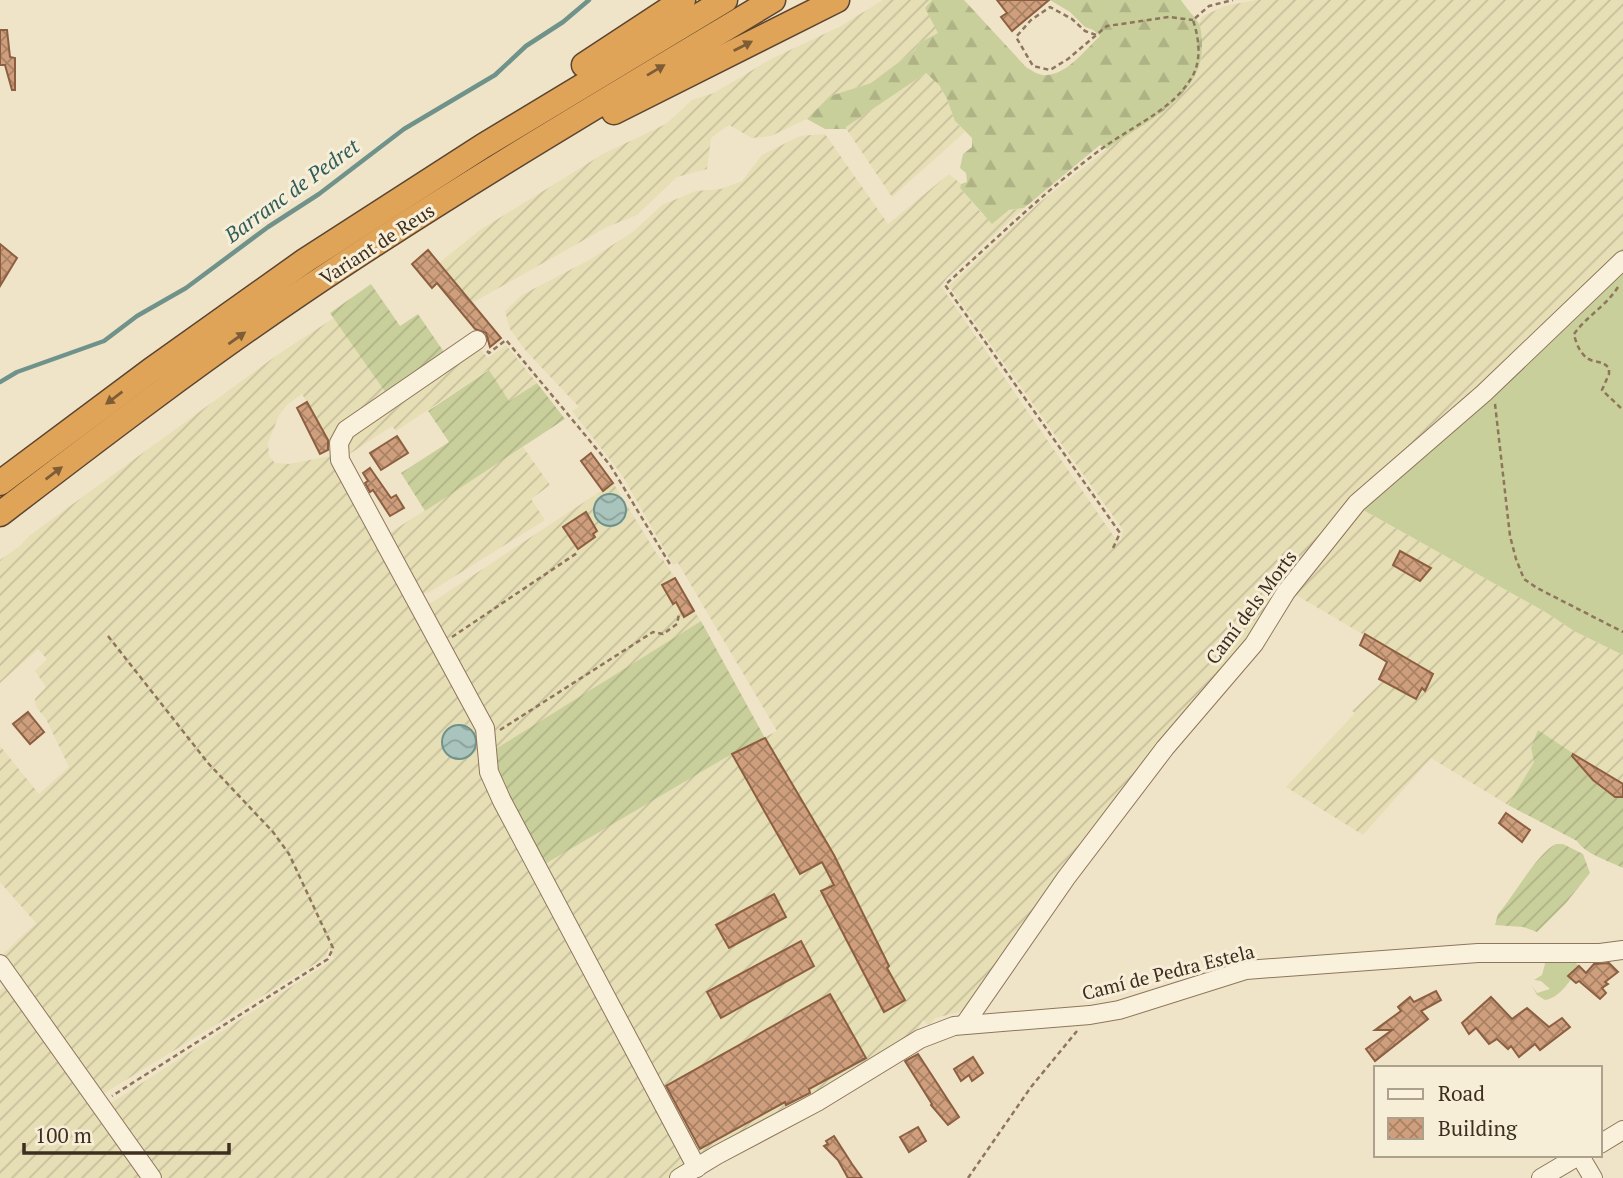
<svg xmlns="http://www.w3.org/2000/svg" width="1623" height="1178" viewBox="0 0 1623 1178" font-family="'PT Serif',serif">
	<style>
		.farmland { fill: url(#farmland-furrows) }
		.grass { fill: #c9cf9b }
		.forest { fill: url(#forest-firs) }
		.garden { fill: url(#garden-furrows) }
		.water { fill: url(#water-waves); stroke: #6f938a; stroke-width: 2 }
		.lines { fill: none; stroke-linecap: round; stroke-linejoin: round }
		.stream { stroke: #6f938a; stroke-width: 4.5 }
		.building { fill: url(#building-cross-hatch); stroke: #8d5f41; stroke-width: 2 }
		.minor-casing { stroke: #8d765c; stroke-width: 20 }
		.highway-casing { stroke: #5b4430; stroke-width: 27 }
		.path { stroke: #8d765c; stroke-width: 2.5; stroke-dasharray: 5 3.5; stroke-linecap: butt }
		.minor { stroke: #faf1dc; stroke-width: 18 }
		.highway { stroke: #e0a458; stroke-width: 24 }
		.oneway { fill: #7e5d36 }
		.labels { text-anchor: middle; stroke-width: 6; stroke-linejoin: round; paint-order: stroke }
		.street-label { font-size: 19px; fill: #3d2e20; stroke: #f7eed8 }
		.water-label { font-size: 21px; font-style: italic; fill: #2f5d5a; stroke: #f7eed8 }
	</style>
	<defs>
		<pattern id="farmland-furrows" width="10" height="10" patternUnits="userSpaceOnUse" patternTransform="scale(1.75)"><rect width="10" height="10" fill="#e6deb5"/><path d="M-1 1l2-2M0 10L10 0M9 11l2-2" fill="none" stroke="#c6bf9b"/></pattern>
		<pattern id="forest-firs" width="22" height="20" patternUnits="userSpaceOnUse" patternTransform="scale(1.75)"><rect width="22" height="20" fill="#c9cf9b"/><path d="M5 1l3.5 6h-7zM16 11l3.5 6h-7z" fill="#aeb285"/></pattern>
		<pattern id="garden-furrows" width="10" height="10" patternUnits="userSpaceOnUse" patternTransform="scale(1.75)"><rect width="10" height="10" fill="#c9cf9b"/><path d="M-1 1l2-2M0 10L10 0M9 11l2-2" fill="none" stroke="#aeb285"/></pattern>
		<pattern id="water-waves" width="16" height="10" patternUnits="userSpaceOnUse" patternTransform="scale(1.75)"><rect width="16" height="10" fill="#a9c4bc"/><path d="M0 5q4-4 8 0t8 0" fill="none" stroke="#8ba098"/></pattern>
		<pattern id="building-cross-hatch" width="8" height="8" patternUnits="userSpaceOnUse" patternTransform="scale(1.75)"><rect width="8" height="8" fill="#cf9f7d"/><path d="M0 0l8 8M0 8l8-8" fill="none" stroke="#a98266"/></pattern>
	</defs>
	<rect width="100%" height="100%" fill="#f0e4c8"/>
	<g class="farmland">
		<path d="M883,0H932L925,8L939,33L919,43L915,50L871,83L830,96L807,119L771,136L752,138L729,125L711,138L707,169L677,177L637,215L607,227L472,303L439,263L480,230L603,154L666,124L692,100L714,93L771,59L839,27Z"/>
		<path d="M1256,0H1623V255L1383,478L1257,633L980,993L963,1011L935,1018L929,1026L923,1020L913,1038L844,1080L701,1155L691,1150L540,867L725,758L777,731L678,563L673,565L622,475L572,411L579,407L526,351L510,329L505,311L522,295L591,259L634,231L662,205L696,191L721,189L742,181L762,155L800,136L825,134L888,224L949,174L961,184L960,188L983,215L1024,208L947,278L941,286L1117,541L1121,540L1123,530L949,286L1039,203L1107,149L1175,102L1187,89L1197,72L1202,56V41L1199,23L1201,17L1225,6Z"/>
		<path d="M926,73L939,85L947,99L955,121L965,132L892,197L845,127Z"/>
		<path d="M334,318L388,396L335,451L302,394L288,404L279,415L268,443L269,456L275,463L289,464L331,456L480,730L689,1166L669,1178H159L108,1105L334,959L329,947L326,957L103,1094L1,956L36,923L0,882V746L39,794L69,767L46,719L36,707L35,699L46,687L35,671L47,659L38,649L0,683V560L21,545L29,536L280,353Z"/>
		<path d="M506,345L537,383L509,401L488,370L396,431L392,426L345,457L342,444L477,346L488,358Z"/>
		<path d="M523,447L550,485L531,499L545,520L428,593L421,594L385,536Z"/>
		<path d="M613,483L660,559L662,558L675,578L662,585L672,604L676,602L684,616L694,611L701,621L497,748L487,725L425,607Z"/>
		<path d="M1358,507L1547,613L1574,631L1623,655V787L1614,778L1589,764L1531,748L1534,762L1508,805L1431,758L1363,835L1286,787L1355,713L1352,711L1383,681L1416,698L1422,688L1425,690L1432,675L1291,592Z"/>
		<path d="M8,985L146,1178H0V990Z"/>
	</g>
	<g class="grass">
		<path d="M1619,271L1623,274V655L1574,631L1547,613L1358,507Z"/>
		<path d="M1546,960H1573L1579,966C1572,979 1560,998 1545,1000L1537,995L1531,984L1537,993L1550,989L1541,981L1534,980L1542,975Z"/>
	</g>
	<path class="forest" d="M932,0H964L1026,67C1033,71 1039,76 1047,75C1067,74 1086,49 1100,36L1093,30L1085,27L1070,12L1050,0H1181C1186,8 1193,15 1198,22C1202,29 1202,41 1202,49C1201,98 1142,124 1107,149L1100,145L1024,208L1009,210L992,224L960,188L961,184L967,182L966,173L960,168L963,154L972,147V138L955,121L947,99L939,85L926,73L846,127V129H825L807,119L830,96L871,83L915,50L919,43L938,33L925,8Z"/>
	<g class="garden">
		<path d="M371,284L400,326L418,314L446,355L388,396L330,313Z"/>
		<path d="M489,370L509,401L537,383L565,419L425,511L401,473L449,442L428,411Z"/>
		<path d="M701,621L765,738L725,758L540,867L490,763L497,748Z"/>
		<path d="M1538,730L1589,764L1585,771C1594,782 1608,797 1623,797V868C1609,861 1585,854 1577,841L1508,805L1534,762L1531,748Z"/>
		<path d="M1556,844H1563L1583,854L1590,873L1566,903L1537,932L1523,927L1495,925L1498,914C1513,897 1538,852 1556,844Z"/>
	</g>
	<g class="water">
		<circle cx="610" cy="510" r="16"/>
		<circle cx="459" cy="742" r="17"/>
	</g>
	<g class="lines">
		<path class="stream" d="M0,382L17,372L104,341L137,316L186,288L268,227L319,194L404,129L495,75L526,46L563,22L589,0"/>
	</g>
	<g class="building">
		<path d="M997,0H1049L1012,31L1001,17L1007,13Z"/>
		<path d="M0,30H7L10,57L15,58V90H12L5,65H0Z"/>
		<path d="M0,244L17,258L0,286Z"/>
		<path d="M428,250L501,338L490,347L486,333L475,329L437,283L432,288L412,264Z"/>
		<path d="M307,402L328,440V450L320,454L297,408Z"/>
		<path d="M397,436L408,453L381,470L370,453Z"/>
		<path d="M591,453L613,483L603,491L581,461Z"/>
		<path d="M370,468L391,498L396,495L404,508L390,516L373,490L370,492L365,483L368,481L363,473Z"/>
		<path d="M586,512L597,531L593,534L595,537L578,549L563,527Z"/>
		<path d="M1400,551L1431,568L1420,581L1393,565Z"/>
		<path d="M675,578L694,611L684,617L676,602L673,604L662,585Z"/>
		<path d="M1365,634L1433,674L1425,691L1422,688L1416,699L1379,679L1387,662L1360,645Z"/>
		<path d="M28,712L44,732L30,744L13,724Z"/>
		<path d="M765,738L834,855L889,966L887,968L905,1000L884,1012L821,891L834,885L822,862L800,874L732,754Z"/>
		<path d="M1573,754L1623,784V797H1615L1593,780L1572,756Z"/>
		<path d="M1506,813L1530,830L1522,842L1499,823Z"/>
		<path d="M774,894L786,917L729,948L716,925Z"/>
		<path d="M801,941L814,966L721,1018L707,992Z"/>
		<path d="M1609,963L1618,972L1605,982L1608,984L1602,988L1606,993L1600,999L1579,981L1576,983L1568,976L1579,966L1586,973L1594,964Z"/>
		<path d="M1436,991L1441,1000L1421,1011L1428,1019L1375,1061L1366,1049L1392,1030H1375L1401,1011L1398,1007L1410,997L1414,1002Z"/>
		<path d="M830,994L866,1058L809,1089L810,1093L786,1105L785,1102L700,1149L666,1086Z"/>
		<path d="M1491,997L1512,1019L1527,1008L1549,1027L1562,1018L1570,1027L1540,1050L1535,1044L1519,1057L1511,1046L1508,1049L1497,1039L1489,1044L1476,1028L1469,1034L1462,1023Z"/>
		<path d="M918,1054L959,1117L948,1125L931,1105L932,1104L905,1061Z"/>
		<path d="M973,1057L983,1073L972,1081L969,1075L961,1081L954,1069Z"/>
		<path d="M918,1127L926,1141L909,1152L900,1137Z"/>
		<path d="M834,1136L852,1164L862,1178H848L838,1160L824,1146L828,1144L826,1141Z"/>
	</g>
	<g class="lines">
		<defs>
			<g id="minor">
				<path d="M477,340L346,430L339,443L340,460L485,728L489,772L502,801L697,1168"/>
				<path d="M0,964L152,1178"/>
				<path d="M964,1025L1066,878L1165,748L1254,644L1286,592L1357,503L1484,393L1623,260"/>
				<path d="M1600,1144L1623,1130"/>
				<path d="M1580,1156L1593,1178"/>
				<path d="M679,1178L717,1155L817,1102L920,1039L954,1026L1090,1015L1119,1010L1246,970L1478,953H1600L1623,950"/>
				<path d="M1541,1178L1580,1155"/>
			</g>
			<g id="highway">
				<path d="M584,65L683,0"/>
				<path d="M614,112L837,0"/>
				<path d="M0,483L150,371L306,260L483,146L725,0"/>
				<path d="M0,514C98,439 197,363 299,294C453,190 613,96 773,0"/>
			</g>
		</defs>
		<use href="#minor" class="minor-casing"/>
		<use href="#highway" class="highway-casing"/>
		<g class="path">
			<path d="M1096,35L1085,31L1072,19L1050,7L1031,20L1016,37L1033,66L1050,70L1068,59L1107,26L1169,17L1193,20"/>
			<path d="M1618,287C1606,306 1587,316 1574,334C1576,344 1582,359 1594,361C1601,363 1603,362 1609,368V374L1602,390L1623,410"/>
			<path d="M487,351L489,353L506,340L610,465L671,566"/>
			<path d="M1495,404L1510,536L1516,559L1524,579L1537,588L1623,632"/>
			<path d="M1113,548L1120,533L945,285C996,239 1045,191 1100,150C1130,127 1172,111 1192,77C1202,60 1199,38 1193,20L1209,6L1233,0"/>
			<path d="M108,636L208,763L273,832L289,854L333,948L328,959L112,1096"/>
			<path d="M452,637L577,553"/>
			<path d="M500,730L653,632L663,634L677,624L679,614"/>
			<path d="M968,1178L1031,1087L1077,1031"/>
		</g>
		<use href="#minor" class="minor"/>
		<use href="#highway" class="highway"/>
	</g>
	<defs><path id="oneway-solid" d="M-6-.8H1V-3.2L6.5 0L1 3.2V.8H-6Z" transform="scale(1.75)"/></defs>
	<g class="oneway">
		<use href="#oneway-solid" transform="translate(743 46) rotate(-27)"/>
		<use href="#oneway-solid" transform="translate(656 70) rotate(-31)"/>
		<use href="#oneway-solid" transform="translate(237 338) rotate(-35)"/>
		<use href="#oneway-solid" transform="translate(114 398) rotate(143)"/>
		<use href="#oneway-solid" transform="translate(54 473) rotate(-37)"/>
	</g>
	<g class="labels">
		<g class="street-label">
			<text transform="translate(377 244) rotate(-33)" y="7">Variant de Reus</text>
			<text transform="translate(1251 607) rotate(-53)" y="7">Camí dels Morts</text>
			<text transform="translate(1168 972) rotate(-14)" y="7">Camí de Pedra Estela</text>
		</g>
		<g class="water-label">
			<text transform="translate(292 191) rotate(-36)" y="7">Barranc de Pedret</text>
		</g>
	</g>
	<rect x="1374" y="1066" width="228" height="91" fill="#f7eed8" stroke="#ada18e" stroke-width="2"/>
	<rect x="1388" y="1089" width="35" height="10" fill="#faf1dc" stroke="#ada18e" stroke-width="2"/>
	<text x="1438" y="1101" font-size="21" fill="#3d2e20">Road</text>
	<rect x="1388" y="1118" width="35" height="21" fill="url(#building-cross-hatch)" stroke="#ada18e" stroke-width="2"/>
	<text x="1438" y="1136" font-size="21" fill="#3d2e20">Building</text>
	<path d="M24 1143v10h205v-10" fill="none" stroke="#3d2e20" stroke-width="3.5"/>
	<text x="35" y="1143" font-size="21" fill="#3d2e20" stroke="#f7eed8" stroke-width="5" paint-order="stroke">100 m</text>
</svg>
